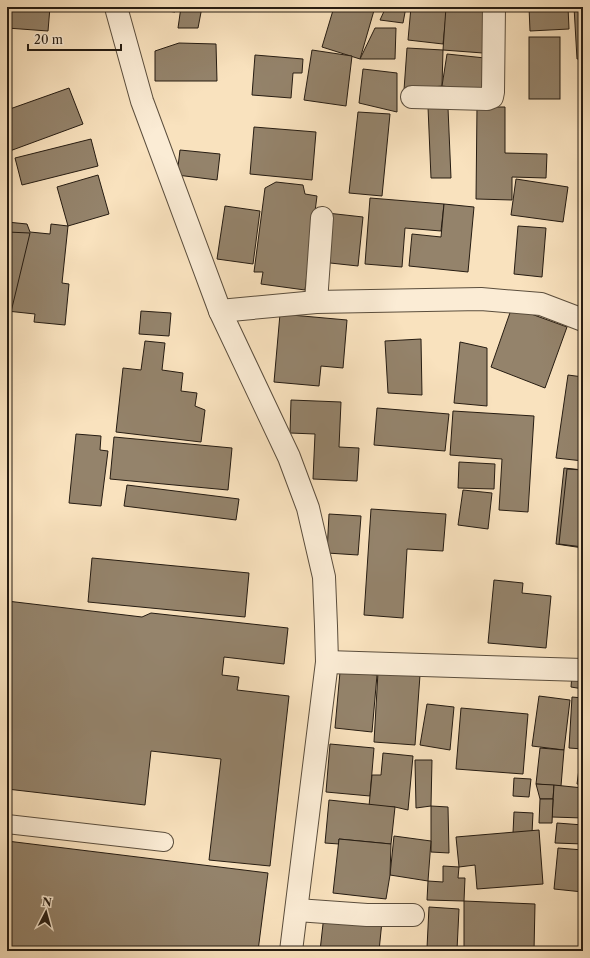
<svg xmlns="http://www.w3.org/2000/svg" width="590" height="958" viewBox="0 0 590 958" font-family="'Libre Caslon Text',serif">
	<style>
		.building { fill: #94836b; stroke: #261c12 }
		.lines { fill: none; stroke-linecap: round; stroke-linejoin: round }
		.service-casing { stroke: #5b4e3d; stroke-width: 20 }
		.minor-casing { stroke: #5b4e3d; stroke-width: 24 }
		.service { stroke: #fbecd5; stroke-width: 18 }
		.minor { stroke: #fbecd5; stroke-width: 22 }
	</style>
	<rect width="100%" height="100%" fill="#f9e2be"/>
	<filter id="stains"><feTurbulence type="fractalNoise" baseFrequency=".005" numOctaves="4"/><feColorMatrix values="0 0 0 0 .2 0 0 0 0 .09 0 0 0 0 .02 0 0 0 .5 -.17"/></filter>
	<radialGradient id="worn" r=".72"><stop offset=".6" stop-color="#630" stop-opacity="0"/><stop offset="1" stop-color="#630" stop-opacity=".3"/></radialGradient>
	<g class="building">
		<path d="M7,7H50L48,31L7,28Z"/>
		<path d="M136,7H176L175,12Z"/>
		<path d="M181,7H202L198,28H178Z"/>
		<path d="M307,7H329V8L306,11Z"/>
		<path d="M334,7H375L360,59L322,47Z"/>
		<path d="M386,7H406L403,23L380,20Z"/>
		<path d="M411,7H447L443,44L408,40Z"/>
		<path d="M446,7H486L483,53L443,50Z"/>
		<path d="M529,7H568L569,29L530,31Z"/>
		<path d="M574,7H583V59H577Z"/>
		<path d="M375,28H396L395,59H360Z"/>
		<rect x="529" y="37" width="31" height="62"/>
		<path d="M179,43L216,44L217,81H155V51Z"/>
		<path d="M407,48L443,50L442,86L404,90Z"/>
		<path d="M312,50L352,56L346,106L304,100Z"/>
		<path d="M447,54L485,58L481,91L442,86Z"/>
		<path d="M255,55L303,59L302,73H293L291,98L252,95Z"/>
		<path d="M363,69L397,73V112L359,103Z"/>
		<path d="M69,88L83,124L7,152V110Z"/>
		<path d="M428,107L448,108L451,178H431Z"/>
		<path d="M477,107H505V153L547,154L546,178L512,177V200L476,199Z"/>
		<path d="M358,112L390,114L382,196L349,193Z"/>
		<path d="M254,127L316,132L312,180L250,174Z"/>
		<path d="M91,139L98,166L22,185L15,158Z"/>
		<path d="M180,150L220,154L217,180L177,175Z"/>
		<path d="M98,175L109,214L68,226L57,187Z"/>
		<path d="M516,179L568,187L563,222L511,215Z"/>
		<path d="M276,182L303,185L305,194L317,196L305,290L261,284L263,272H254L265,188Z"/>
		<path d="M370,198L444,204L441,231L405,228L402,267L365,264Z"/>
		<path d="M444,204L474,207L468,272L409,266L412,234L441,237Z"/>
		<path d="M225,206L260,211L253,264L217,259Z"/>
		<path d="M327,213L363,217L358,266L321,262Z"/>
		<path d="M7,222L27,224L30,232L50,234L51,224L68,226L62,283L69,284L65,325L34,322L35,314L7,311Z"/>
		<path d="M518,226L546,228L542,277L514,274Z"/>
		<path d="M7,232L30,233L11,312L7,311Z"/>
		<path d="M512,307L567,327L545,388L491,367Z"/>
		<path d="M141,311L171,313L169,336L139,334Z"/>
		<path d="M280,314L347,320L343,368L321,366L319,386L274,382Z"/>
		<path d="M421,339L422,395L388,393L385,341Z"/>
		<path d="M145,341L165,343L162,370L183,373L181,391L197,393L195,406L205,410L201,442L116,432L123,368L141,370Z"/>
		<path d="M460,342L487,348V406L454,403Z"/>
		<path d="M568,375L583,377V461L556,458Z"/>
		<path d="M291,400L341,402L339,447L359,448L357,481L313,479L315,434L290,433Z"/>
		<path d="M377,408L449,414L445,451L374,445Z"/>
		<path d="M453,411L534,416L528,512L499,510L502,459L450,455Z"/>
		<path d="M76,434L101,436L100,450L108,451L101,506L69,503Z"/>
		<path d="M114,437L232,448L228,490L110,479Z"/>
		<path d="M459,462L495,464L494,489L458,488Z"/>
		<path d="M564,468L583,470V548L556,544Z"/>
		<path d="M567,469L583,470V547L559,544Z"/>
		<path d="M127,485L239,499L236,520L124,506Z"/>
		<path d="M463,490L492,493L488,529L458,525Z"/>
		<path d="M371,509L446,514L443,551L407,549L403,618L364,615Z"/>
		<path d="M329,514L361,516L358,555L327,553Z"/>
		<path d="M92,558L249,573L245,617L88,602Z"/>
		<path d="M494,580L523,583L522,593L551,596L546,648L488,643Z"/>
		<path d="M7,601L142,617L151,613L288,628L284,664L224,657L222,675L239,677L237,690L289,696L270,866L209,860L221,759L151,751L145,805L7,789Z"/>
		<path d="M340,672L377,675L372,732L335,728Z"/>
		<path d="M378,672L420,675L415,745L374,742Z"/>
		<path d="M572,674L583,675V689L571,687Z"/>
		<path d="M539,696L570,700L564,750L532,746Z"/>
		<path d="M572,697L583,698V749L569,748Z"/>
		<path d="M427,704L454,707L450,750L420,745Z"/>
		<path d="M461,708L528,714L523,774L456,769Z"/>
		<path d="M330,744L374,748L370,796L326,792Z"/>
		<path d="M540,748L564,750L561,786L536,784Z"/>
		<path d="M383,753L413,756L408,810L395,807L369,806L372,775H381Z"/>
		<path d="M581,754H583V785L577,784Z"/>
		<path d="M415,760H432L431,806L416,808Z"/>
		<path d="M514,778L531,779L529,797L513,796Z"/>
		<path d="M536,784L554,785L553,799H540Z"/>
		<path d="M554,785L583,788V818L552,817Z"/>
		<path d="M540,799H553L552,823H539Z"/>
		<path d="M329,800L395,807L391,844L339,839V844L325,843Z"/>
		<path d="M431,806L448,807L449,853L431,852Z"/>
		<path d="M514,812L533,813L532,833H513Z"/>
		<path d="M557,823L583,825V844L555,843Z"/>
		<path d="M539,830L543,884L477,889L475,865L459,867L456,837Z"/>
		<path d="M394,836L431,841L428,881L390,875Z"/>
		<path d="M339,839L391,844L390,875L386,899L333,893Z"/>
		<path d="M7,841L268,873L258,951H7Z"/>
		<path d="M558,848L583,850V892L554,889Z"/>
		<path d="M443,866L459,867L458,878H465L464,901L427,900L428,881L443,882Z"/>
		<path d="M464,901L535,904L534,951H464Z"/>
		<path d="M429,907L459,909L457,950L427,948Z"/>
		<path d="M324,915L382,921L379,951H320Z"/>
	</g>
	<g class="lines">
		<defs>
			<path id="service" d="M7,824L164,842"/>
			<g id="minor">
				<path d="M116,7L117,11L142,101L220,311L289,457L308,508L324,577L326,626L327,662L291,951"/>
				<path d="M412,97L487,99L492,97L493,92L494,7"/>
				<path d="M316,302L322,218"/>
				<path d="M220,311L316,302L481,299L541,304L583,320"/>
				<path d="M327,662L583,670"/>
				<path d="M297,910L367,915H413"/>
			</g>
		</defs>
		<use href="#service" class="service-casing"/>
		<use href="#minor" class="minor-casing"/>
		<use href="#service" class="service"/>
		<use href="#minor" class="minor"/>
	</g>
	<rect width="590" height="958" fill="none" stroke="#f9e2be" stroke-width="24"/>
	<rect x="8" y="8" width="574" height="942" fill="none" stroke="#261c12" stroke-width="2"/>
	<rect x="12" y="12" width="566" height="934" fill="none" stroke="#261c12"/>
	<g transform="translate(46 912) rotate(6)" stroke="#fbecd5" stroke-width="3" paint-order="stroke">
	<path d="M0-3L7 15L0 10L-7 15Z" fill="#261c12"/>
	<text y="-6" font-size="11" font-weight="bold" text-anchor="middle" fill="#261c12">N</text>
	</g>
	<path d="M28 44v6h93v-6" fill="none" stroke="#261c12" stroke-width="2"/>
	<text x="34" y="44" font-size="12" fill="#261c12" stroke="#fbecd5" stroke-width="3" paint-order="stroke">20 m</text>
	<rect width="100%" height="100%" filter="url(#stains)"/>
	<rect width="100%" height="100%" fill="url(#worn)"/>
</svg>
